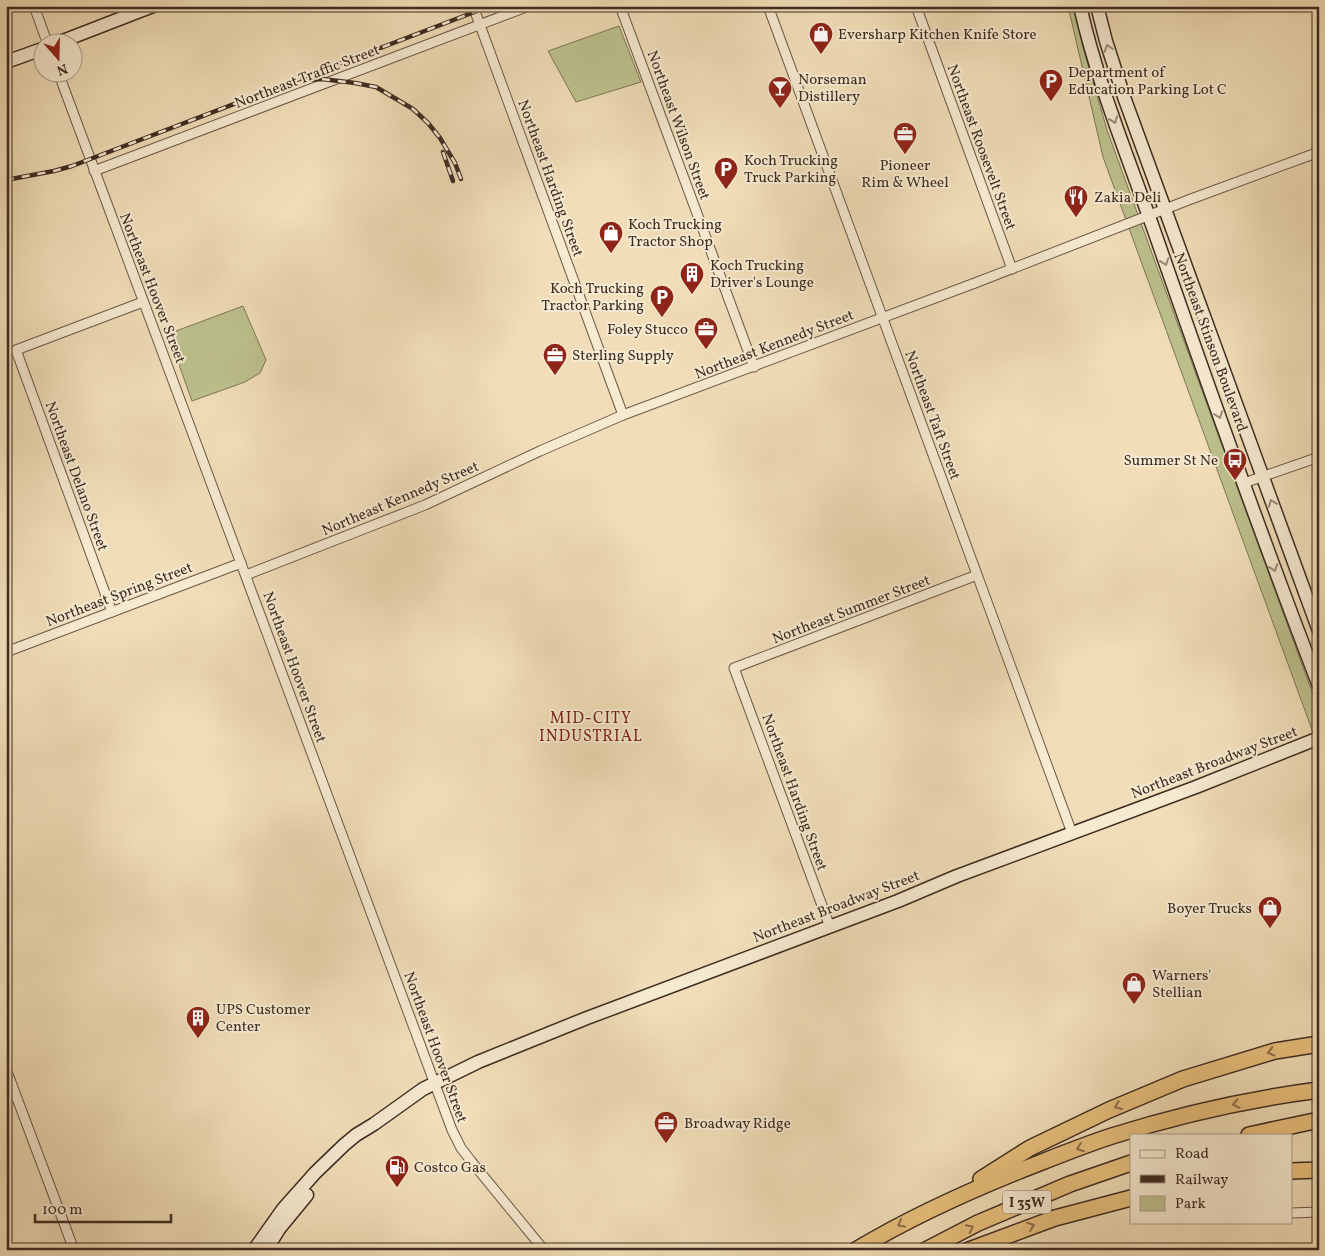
<svg xmlns="http://www.w3.org/2000/svg" width="1325" height="1256" viewBox="0 0 1325 1256" font-family="Vollkorn,serif">
	<style>
		.green { fill: #bcc18d; stroke: #7d7658 }
		.lines { fill: none; stroke-linecap: round; stroke-linejoin: round }
		.street-casing { stroke: #6b5848; stroke-width: 11 }
		.secondary-casing { stroke: #3e2c23; stroke-width: 15 }
		.highway-casing { stroke: #3e2c23; stroke-width: 18 }
		.street { stroke: #f6ead1; stroke-width: 9 }
		.secondary { stroke: #f6ead1; stroke-width: 12 }
		.highway { stroke: #e8bf7c; stroke-width: 15 }
		.rail-casing { stroke: #3e2c23; stroke-width: 4.5 }
		.rail { stroke: #f6ead1; stroke-width: 2.5; stroke-dasharray: 8; stroke-linecap: butt }
		.oneway { stroke: #9a8b7a }
		.oneway2 { stroke: #8a6e4b }
		.labels { text-anchor: middle; stroke-width: 4; stroke-linejoin: round; paint-order: stroke }
		.shield { fill: #f6ead1; stroke: #756557; stroke-width: 1 }
		.shield-label { font-size: 14px; font-weight: bold; fill: #3e2c23 }
		.poi-label { font-size: 15px; fill: #3e2c23; stroke: #f6ead1; text-anchor: start }
		.street-label { font-size: 15px; fill: #3e2c23; stroke: #f6ead1 }
		.neighbourhood-label { font-size: 16px; letter-spacing: 1px; fill: #7a1f14; stroke: #f6ead1 }
	</style>
	<rect width="100%" height="100%" fill="#f1deb8"/>
	<filter id="stains"><feTurbulence type="fractalNoise" baseFrequency=".004" numOctaves="4"/><feColorMatrix values="0 0 0 0 .2 0 0 0 0 .09 0 0 0 0 .02 0 0 0 .5 -.17"/></filter>
	<radialGradient id="worn" r=".72"><stop offset=".6" stop-color="#630" stop-opacity="0"/><stop offset="1" stop-color="#630" stop-opacity=".3"/></radialGradient>
	<g class="green">
		<path d="M1068,6H1074L1083,47L1107,130L1319,711V749L1103,157Z"/>
		<path d="M619,26L641,82L576,102L548,51Z"/>
		<path d="M243,306L266,360L260,373L245,382L192,401L168,334Z"/>
	</g>
	<g class="lines">
		<defs>
			<g id="street">
				<path d="M34,6L47,42"/>
				<path d="M473,6L623,415"/>
				<path d="M620,6L754,367"/>
				<path d="M768,6L1072,833"/>
				<path d="M916,6L1012,269"/>
				<path d="M58,72L452,1130L461,1148L471,1161L544,1250"/>
				<path d="M94,171L529,6"/>
				<path d="M1244,483L1319,457"/>
				<path d="M246,575L425,505L540,451L623,415L975,283L1191,199L1319,152"/>
				<path d="M112,612L16,350L143,302"/>
				<path d="M6,652L241,563"/>
				<path d="M830,927L734,668L977,575"/>
				<path d="M6,1069L74,1250"/>
				<path d="M1291,1213L1319,1212"/>
			</g>
			<g id="secondary">
				<path d="M1080,6C1098,86 1130,162 1157,239C1209,389 1262,538 1319,686"/>
				<path d="M1097,6L1106,41L1124,97L1319,631"/>
				<path d="M60,42L153,6"/>
				<path d="M6,62L42,49"/>
				<path d="M254,1250L283,1209L315,1173L344,1145L356,1135L374,1124L423,1089L478,1062L587,1018L898,901L957,876L1196,787L1319,738"/>
				<path d="M266,1250L279,1229L307,1195"/>
			</g>
			<g id="highway">
				<path d="M1249,1135L1319,1120"/>
				<path d="M1291,1171L1319,1170"/>
				<path d="M981,1179L1030,1148L1109,1110L1183,1079L1275,1051L1319,1044"/>
				<path d="M856,1250C909,1218 962,1194 1019,1171C1050,1159 1081,1146 1112,1136C1178,1115 1249,1099 1319,1090"/>
				<path d="M926,1250L978,1223L1070,1184L1131,1163"/>
				<path d="M969,1250L1055,1218L1131,1198"/>
			</g>
		</defs>
		<use href="#street" class="street-casing"/>
		<use href="#secondary" class="secondary-casing"/>
		<use href="#highway" class="highway-casing"/>
		<use href="#street" class="street"/>
		<use href="#secondary" class="secondary"/>
		<use href="#highway" class="highway"/>
		<defs>
			<g id="rail">
				<path d="M306,80L322,79L355,83L376,87L413,109L428,123L440,138L455,163L461,179"/>
				<path d="M443,152L453,181"/>
				<path d="M6,180L54,171L72,166L490,6"/>
			</g>
		</defs>
		<use href="#rail" class="rail-casing"/>
		<use href="#rail" class="rail"/>
	</g>
	<defs><path id="oneway-chevron" d="M-2-3.5L2.5 0L-2 3.5" fill="none" stroke-width="1.6" stroke-linecap="round" stroke-linejoin="round" transform="scale(1.25)"/></defs>
	<g class="oneway">
		<use href="#oneway-chevron" transform="translate(1108 48) rotate(-108)"/>
		<use href="#oneway-chevron" transform="translate(1114 120) rotate(70)"/>
		<use href="#oneway-chevron" transform="translate(1165 262) rotate(71)"/>
		<use href="#oneway-chevron" transform="translate(1219 415) rotate(70)"/>
		<use href="#oneway-chevron" transform="translate(1272 503) rotate(-110)"/>
		<use href="#oneway-chevron" transform="translate(1274 568) rotate(70)"/>
	</g>
	<g class="oneway2">
		<use href="#oneway-chevron" transform="translate(1271 1052) rotate(165)"/>
		<use href="#oneway-chevron" transform="translate(1236 1104) rotate(168)"/>
		<use href="#oneway-chevron" transform="translate(1118 1106) rotate(157)"/>
		<use href="#oneway-chevron" transform="translate(1080 1148) rotate(160)"/>
		<use href="#oneway-chevron" transform="translate(901 1224) rotate(151)"/>
		<use href="#oneway-chevron" transform="translate(1031 1226) rotate(-20)"/>
		<use href="#oneway-chevron" transform="translate(970 1228) rotate(-26)"/>
	</g>
	<defs>
		<symbol id="shop-pin" viewBox="-11 -11 22 30"><path d="M0 17L-7.5 6A9.5 9.5 0 1 1 7.5 6Z" fill="#8f2418" stroke="#f6ead1"/><path d="M-5-2.5h2.3a2.7 3.5 0 0 1 5.4 0H5L5.5 6h-11ZM-1.5-2.5h3a1.5 2.3 0 0 0-3 0Z" fill="#fff"/></symbol>
		<symbol id="parking-pin" viewBox="-11 -11 22 30"><path d="M0 17L-7.5 6A9.5 9.5 0 1 1 7.5 6Z" fill="#8f2418" stroke="#f6ead1"/><path d="M-3.5-5.5H1a3.5 3.5 0 0 1 0 7H-1V5.5H-3.5ZM-1-3.4V-.6H.8a1.4 1.4 0 0 0 0-2.8Z" fill="#fff"/></symbol>
		<symbol id="bar-pin" viewBox="-11 -11 22 30"><path d="M0 17L-7.5 6A9.5 9.5 0 1 1 7.5 6Z" fill="#8f2418" stroke="#f6ead1"/><path d="M-6-5H6L.8 .8V4.5H3.5V6h-7V4.5H-.8V.8Z" fill="#fff"/></symbol>
		<symbol id="office-pin" viewBox="-11 -11 22 30"><path d="M0 17L-7.5 6A9.5 9.5 0 1 1 7.5 6Z" fill="#8f2418" stroke="#f6ead1"/><path d="M-6-3h4V-5.5h4V-3h4V5H-6ZM-1-4.5V-3h2v-1.5ZM-6 0V1H6V0Z" fill="#fff"/></symbol>
		<symbol id="restaurant-pin" viewBox="-11 -11 22 30"><path d="M0 17L-7.5 6A9.5 9.5 0 1 1 7.5 6Z" fill="#8f2418" stroke="#f6ead1"/><path d="M-5-6h1v4h1v-4h1v4h1v-4h1v5L-1.5 .5V6h-2V.5L-5-1ZM5-6V6H3V1.5H1.5Q1.5-4 5-6Z" fill="#fff"/></symbol>
		<symbol id="building-pin" viewBox="-11 -11 22 30"><path d="M0 17L-7.5 6A9.5 9.5 0 1 1 7.5 6Z" fill="#8f2418" stroke="#f6ead1"/><path d="M-4-6H4V6H1V3H-1V6H-4ZM-2.5-4.3h1.7v1.8h-1.7ZM.8-4.3h1.7v1.8H.8ZM-2.5-1h1.7V.8h-1.7ZM.8-1h1.7V.8H.8Z" fill="#fff"/></symbol>
		<symbol id="bus-pin" viewBox="-11 -11 22 30"><path d="M0 17L-7.5 6A9.5 9.5 0 1 1 7.5 6Z" fill="#8f2418" stroke="#f6ead1"/><path d="M-5-6H5V4H4V6H2V4H-2V6H-4V4H-5ZM-3.5-4V0h7V-4ZM-3.5 1.2v1.5H-2V1.2ZM2 1.2v1.5H3.5V1.2Z" fill="#fff"/></symbol>
		<symbol id="fuel-pin" viewBox="-11 -11 22 30"><path d="M0 17L-7.5 6A9.5 9.5 0 1 1 7.5 6Z" fill="#8f2418" stroke="#f6ead1"/><path d="M-5.5-6h7V0h2V4h1.3V-2.5L3-4.5l.8-.8L6-3V5H2.5V1h-1V6h-7ZM-4.2-4.7v3.2H.2V-4.7Z" fill="#fff"/></symbol>
	</defs>
	<g fill-rule="evenodd">
		<use href="#shop-pin" x="807" y="20" width="28" height="38"/>
		<use href="#parking-pin" x="1037" y="67" width="28" height="38"/>
		<use href="#bar-pin" x="766" y="74" width="28" height="38"/>
		<use href="#office-pin" x="891" y="120" width="28" height="38"/>
		<use href="#parking-pin" x="712" y="155" width="28" height="38"/>
		<use href="#restaurant-pin" x="1062" y="183" width="28" height="38"/>
		<use href="#shop-pin" x="597" y="219" width="28" height="38"/>
		<use href="#building-pin" x="678" y="260" width="28" height="38"/>
		<use href="#parking-pin" x="648" y="283" width="28" height="38"/>
		<use href="#office-pin" x="692" y="315" width="28" height="38"/>
		<use href="#office-pin" x="541" y="341" width="28" height="38"/>
		<use href="#bus-pin" x="1221" y="446" width="28" height="38"/>
		<use href="#shop-pin" x="1256" y="894" width="28" height="38"/>
		<use href="#shop-pin" x="1120" y="970" width="28" height="38"/>
		<use href="#building-pin" x="184" y="1004" width="28" height="38"/>
		<use href="#office-pin" x="652" y="1109" width="28" height="38"/>
		<use href="#fuel-pin" x="383" y="1153" width="28" height="38"/>
	</g>
	<g class="labels">
		<rect class="shield" x="1003" y="1190.5" width="48" height="23" rx="4"/>
		<g class="shield-label">
			<text x="1027" y="1207">I 35W</text>
		</g>
		<g class="poi-label">
			<text x="838" y="39">Eversharp Kitchen Knife Store</text>
			<text x="1068" y="77">Department of<tspan x="1068" dy="17">Education Parking Lot C</tspan></text>
			<text x="798" y="84">Norseman<tspan x="798" dy="17">Distillery</tspan></text>
			<text x="744" y="165">Koch Trucking<tspan x="744" dy="17">Truck Parking</tspan></text>
			<text x="905" y="170" text-anchor="middle">Pioneer<tspan x="905" dy="17">Rim &amp; Wheel</tspan></text>
			<text x="1094" y="202">Zakia Deli</text>
			<text x="628" y="229">Koch Trucking<tspan x="628" dy="17">Tractor Shop</tspan></text>
			<text x="710" y="270">Koch Trucking<tspan x="710" dy="17">Driver's Lounge</tspan></text>
			<text x="644" y="293" text-anchor="end">Koch Trucking<tspan x="644" dy="17">Tractor Parking</tspan></text>
			<text x="688" y="334" text-anchor="end">Foley Stucco</text>
			<text x="572" y="360">Sterling Supply</text>
			<text x="1218" y="465" text-anchor="end">Summer St Ne</text>
			<text x="1252" y="913" text-anchor="end">Boyer Trucks</text>
			<text x="1152" y="980">Warners'<tspan x="1152" dy="17">Stellian</tspan></text>
			<text x="216" y="1014">UPS Customer<tspan x="216" dy="17">Center</tspan></text>
			<text x="684" y="1128">Broadway Ridge</text>
			<text x="414" y="1172">Costco Gas</text>
		</g>
		<g class="street-label">
			<text transform="translate(307 76) rotate(-21)" y="5">Northeast Traffic Street</text>
			<text transform="translate(679 125) rotate(70)" y="5">Northeast Wilson Street</text>
			<text transform="translate(982 147) rotate(70)" y="5">Northeast Roosevelt Street</text>
			<text transform="translate(551 178) rotate(70)" y="5">Northeast Harding Street</text>
			<text transform="translate(153 288) rotate(69)" y="5">Northeast Hoover Street</text>
			<text transform="translate(1211 342) rotate(70)" y="5">Northeast Stinson Boulevard</text>
			<text transform="translate(774 344) rotate(-21)" y="5">Northeast Kennedy Street</text>
			<text transform="translate(933 415) rotate(70)" y="5">Northeast Taft Street</text>
			<text transform="translate(77 476) rotate(70)" y="5">Northeast Delano Street</text>
			<text transform="translate(400 498) rotate(-23)" y="5">Northeast Kennedy Street</text>
			<text transform="translate(119 594) rotate(-21)" y="5">Northeast Spring Street</text>
			<text transform="translate(851 609) rotate(-21)" y="5">Northeast Summer Street</text>
			<text transform="translate(295 667) rotate(70)" y="5">Northeast Hoover Street</text>
			<text transform="translate(1214 762) rotate(-21)" y="5">Northeast Broadway Street</text>
			<text transform="translate(795 792) rotate(70)" y="5">Northeast Harding Street</text>
			<text transform="translate(836 906) rotate(-21)" y="5">Northeast Broadway Street</text>
			<text transform="translate(436 1047) rotate(70)" y="5">Northeast Hoover Street</text>
		</g>
		<g class="neighbourhood-label">
			<text x="591" y="723">MID-CITY<tspan x="591" dy="18">INDUSTRIAL</tspan></text>
		</g>
	</g>
	<rect width="1325" height="1256" fill="none" stroke="#f1deb8" stroke-width="25"/>
	<rect x="8" y="8" width="1310" height="1241" fill="none" stroke="#3e2c23" stroke-width="2.5"/>
	<rect x="12" y="12" width="1300" height="1231" fill="none" stroke="#3e2c23"/>
	<rect x="1130" y="1134" width="162" height="90" fill="#f6ead1" stroke="#ac9e8b"/>
	<rect x="1140" y="1150" width="25" height="8" fill="#f6ead1" stroke="#ac9e8b"/>
	<text x="1175" y="1158" font-size="15" fill="#3e2c23">Road</text>
	<rect x="1140" y="1175" width="25" height="8" fill="#3e2c23" stroke="#ac9e8b"/>
	<text x="1175" y="1184" font-size="15" fill="#3e2c23">Railway</text>
	<rect x="1140" y="1196" width="25" height="15" fill="#bcc18d" stroke="#ac9e8b"/>
	<text x="1175" y="1208" font-size="15" fill="#3e2c23">Park</text>
	<g transform="translate(58 58) rotate(160)"><circle r="24" fill="#f6ead1" stroke="#ac9e8b"/>
	<path d="M0-4L9 19L0 12L-9 19Z" fill="#8f2418"/>
	<text y="-8" font-size="14" font-weight="bold" text-anchor="middle" fill="#3e2c23">N</text>
	</g>
	<path d="M35 1214v8h136v-8" fill="none" stroke="#3e2c23" stroke-width="2.5"/>
	<text x="42" y="1214" font-size="15" fill="#3e2c23" stroke="#f6ead1" stroke-width="4" paint-order="stroke">100 m</text>
	<rect width="100%" height="100%" filter="url(#stains)"/>
	<rect width="100%" height="100%" fill="url(#worn)"/>
</svg>
